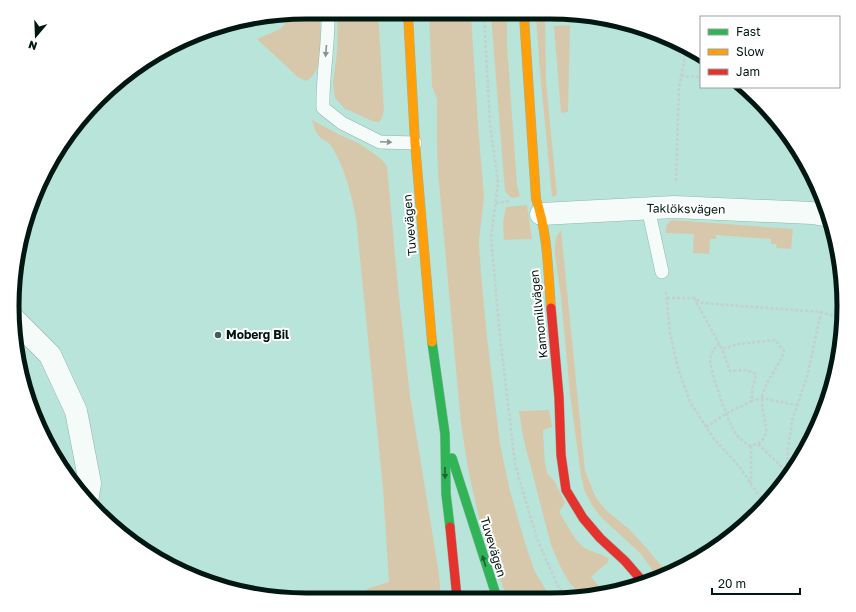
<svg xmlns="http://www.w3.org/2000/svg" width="856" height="612" viewBox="0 0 856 612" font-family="'Golos Text',sans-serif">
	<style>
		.green { fill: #d8c8ab }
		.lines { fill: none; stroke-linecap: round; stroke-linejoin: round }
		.lane-casing { stroke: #92b5ac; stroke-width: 14 }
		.street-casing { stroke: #92b5ac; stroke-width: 23 }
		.fast-casing { stroke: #92b5ac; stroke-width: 10 }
		.slow-casing { stroke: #92b5ac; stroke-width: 10 }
		.jam-casing { stroke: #92b5ac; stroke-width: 10 }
		.path { stroke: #c4d0cd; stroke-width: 2.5; stroke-dasharray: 3 2; stroke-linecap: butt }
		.lane { stroke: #f4fbf9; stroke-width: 13 }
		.street { stroke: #f4fbf9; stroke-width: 22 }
		.fast { stroke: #30b455; stroke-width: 9 }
		.slow { stroke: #ff9f0a; stroke-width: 9 }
		.jam { stroke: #e5322d; stroke-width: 9 }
		.oneway { fill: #879491 }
		.oneway2 { fill: #186633 }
		.poi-dot { fill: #415f57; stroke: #fff; stroke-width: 1.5 }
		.labels { text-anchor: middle; stroke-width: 4; stroke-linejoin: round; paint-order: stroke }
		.street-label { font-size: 12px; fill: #011711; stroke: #fff }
		.poi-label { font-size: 12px; font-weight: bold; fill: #011711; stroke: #fff; text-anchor: start }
		.rim { fill: none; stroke: #011711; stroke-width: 5 }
	</style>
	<rect width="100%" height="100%" fill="#b9e4d9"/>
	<g class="green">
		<path d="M306,12H320V17C320,37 326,70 306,81L298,77L257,39L280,29L296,13Z"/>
		<path d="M338,13H378L384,110L382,118L379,122L372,121L344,108L335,98L333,83L337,52Z"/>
		<path d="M429,14L471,15L478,125L484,197L479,241L481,274L487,337L500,444L510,491L526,546L535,572L551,598H507L479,518L468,469L461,424L438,172L437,145V99L432,86Z"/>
		<path d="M491,16H507V45L517,186L520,196L514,198L510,197L505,191Z"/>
		<path d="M536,16L545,17L546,82L557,195L552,197L540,72Z"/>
		<path d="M570,25L568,112L561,113L554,26Z"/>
		<path d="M312,120L338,134L360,144L380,158L387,166L398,287L410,396L439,574L441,598L362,599V597L367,589L389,582L383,489L356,218C351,193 345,169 332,147C328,141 324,141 320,137C315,132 314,126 312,120Z"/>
		<path d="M527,205L532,239L504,240L503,222L506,207Z"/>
		<path d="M672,220L793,229L791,249L776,248L777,244H771V239L716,235V239H710L709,254L693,253L694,234L666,233C665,227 667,223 672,220Z"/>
		<path d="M561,230L585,471L596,498L607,511L630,530L649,551L668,574L659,579L641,554L601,517L592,505L585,492L581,476L570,394L561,297L555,255V244L557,236Z"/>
		<path d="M549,410L552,427L543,430L545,463L547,473L555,482L565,503L559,512C565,521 574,539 582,546C590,553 601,552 609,559L608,562L591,577L605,593L589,597H583L569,582L560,566L551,545L523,437L519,411Z"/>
	</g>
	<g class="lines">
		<defs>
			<g id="lane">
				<path d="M328,12C329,45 322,76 323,108L342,123L380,142L415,143"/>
				<path d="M648,208L662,272"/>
			</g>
			<g id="street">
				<path d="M541,214L674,207L812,213L830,216"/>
				<path d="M15,320L50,355L76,411L90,483L87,502"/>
			</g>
			<g id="fast">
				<path d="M432,342L445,434L446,494L450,527"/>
				<path d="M452,458L497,598"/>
			</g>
			<g id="slow">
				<path d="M408,14L415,143L432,342"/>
				<path d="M524,16L536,199C548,234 548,272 551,308"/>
			</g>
			<g id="jam">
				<path d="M551,308L559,397L561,455L566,490L583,518L600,538L625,561L644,583"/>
				<path d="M450,527L457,598"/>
			</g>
		</defs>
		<use href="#lane" class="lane-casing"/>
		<use href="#street" class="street-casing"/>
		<use href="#fast" class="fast-casing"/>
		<use href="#slow" class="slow-casing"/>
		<use href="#jam" class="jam-casing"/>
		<g class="path">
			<path d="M484,15L490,124L498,183L491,238L500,336L515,464L537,539L558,586L568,598"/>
			<path d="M681,76L701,77"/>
			<path d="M676,181L679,87L687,48"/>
			<path d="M496,203L510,201"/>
			<path d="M666,292L670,333L678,368L690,402L714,439L739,466L757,493L766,503"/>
			<path d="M667,298H694L702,303L821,312L843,319"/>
			<path d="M694,298L722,349L730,371L746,370L756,374C754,380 751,396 752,401L762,398L797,405"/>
			<path d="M720,344C714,348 711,352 710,359C710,371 727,418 733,429C737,436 743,443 751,446C778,438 760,417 762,398C765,380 779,368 784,351L775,340L739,344L722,349"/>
			<path d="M706,427L727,413L752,401"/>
			<path d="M758,444L786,471"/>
			<path d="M751,446V483"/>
			<path d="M786,480L788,449L792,421L808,373L821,312"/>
			<path d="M736,532L742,528"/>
		</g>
		<use href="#lane" class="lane"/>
		<use href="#street" class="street"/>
		<use href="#fast" class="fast"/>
		<use href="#slow" class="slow"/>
		<use href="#jam" class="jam"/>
	</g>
	<defs><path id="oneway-solid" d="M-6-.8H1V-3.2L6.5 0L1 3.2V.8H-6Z"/></defs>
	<g class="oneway">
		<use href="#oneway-solid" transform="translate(326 51) rotate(95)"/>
		<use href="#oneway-solid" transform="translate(386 142) rotate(3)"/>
	</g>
	<g class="oneway2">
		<use href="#oneway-solid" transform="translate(445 473) rotate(89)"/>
		<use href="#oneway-solid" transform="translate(484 561) rotate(-107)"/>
	</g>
	<circle class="poi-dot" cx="218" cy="335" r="4"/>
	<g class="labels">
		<g class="street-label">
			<text transform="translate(686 209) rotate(1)" y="4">Taklöksvägen</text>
			<text transform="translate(410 225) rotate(-95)" y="4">Tuvevägen</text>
			<text transform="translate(539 314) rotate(-96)" y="4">Kamomillvägen</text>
			<text transform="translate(493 547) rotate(73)" y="4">Tuvevägen</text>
		</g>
		<g class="poi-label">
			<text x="226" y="339">Moberg Bil</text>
		</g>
	</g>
	<path d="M0 0H856V612H0ZM306 19H550A287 287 0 0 1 837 306V306A287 287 0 0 1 550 593H306A287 287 0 0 1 19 306V306A287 287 0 0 1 306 19Z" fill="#fff" fill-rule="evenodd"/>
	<path class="rim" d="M306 19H550A287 287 0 0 1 837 306V306A287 287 0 0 1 550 593H306A287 287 0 0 1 19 306V306A287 287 0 0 1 306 19Z"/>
	<rect x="700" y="16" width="140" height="72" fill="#ffffff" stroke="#99a2a0"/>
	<rect x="708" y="29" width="20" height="6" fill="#30b455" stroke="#99a2a0"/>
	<text x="736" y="36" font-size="12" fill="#011711">Fast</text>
	<rect x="708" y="49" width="20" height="6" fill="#ff9f0a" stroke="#99a2a0"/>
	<text x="736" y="56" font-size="12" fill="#011711">Slow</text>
	<rect x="708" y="69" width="20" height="6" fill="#e5322d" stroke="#99a2a0"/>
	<text x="736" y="76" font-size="12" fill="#011711">Jam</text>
	<g transform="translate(36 36) rotate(199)" stroke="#ffffff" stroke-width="3" paint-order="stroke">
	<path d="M0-3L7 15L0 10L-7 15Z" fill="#011711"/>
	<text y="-6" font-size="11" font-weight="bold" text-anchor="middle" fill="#011711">N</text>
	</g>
	<path d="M712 588v6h88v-6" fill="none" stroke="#011711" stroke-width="2"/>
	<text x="718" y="588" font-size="12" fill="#011711" stroke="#ffffff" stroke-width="3" paint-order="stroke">20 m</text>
</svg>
